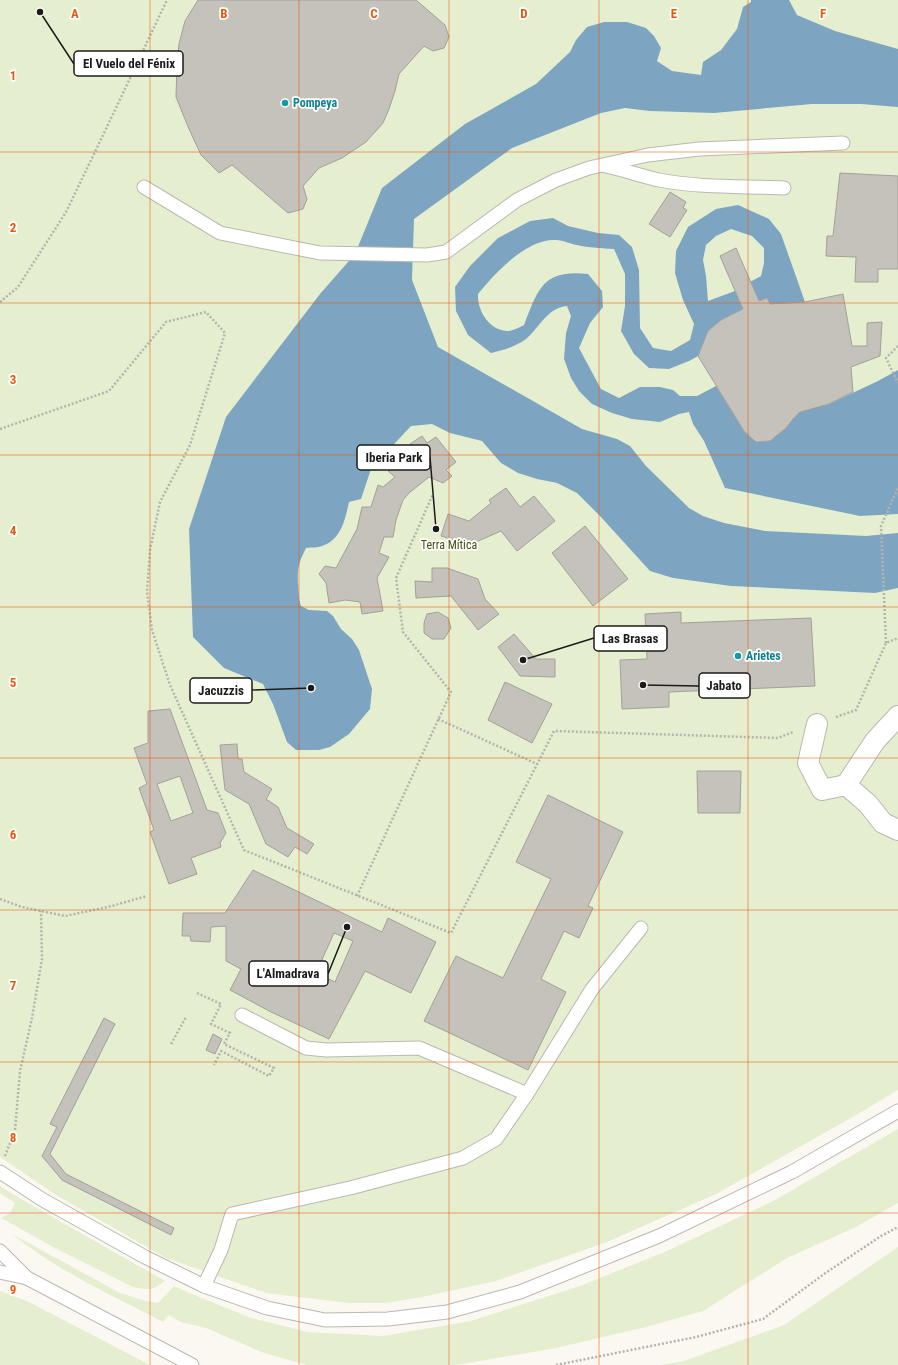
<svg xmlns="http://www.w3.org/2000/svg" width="898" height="1365" viewBox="0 0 898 1365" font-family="'Roboto Condensed',sans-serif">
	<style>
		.green { fill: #e5efcf }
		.water { fill: #7da5c2 }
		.building { fill: #c4c2ba; stroke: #a2a098; fill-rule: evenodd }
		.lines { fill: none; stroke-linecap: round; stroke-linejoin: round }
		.service-casing { stroke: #bab8b0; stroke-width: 15 }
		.pedestrian-casing { stroke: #bab8b0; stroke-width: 22 }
		.path { stroke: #b5b3ad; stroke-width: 2.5; stroke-dasharray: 2 2; stroke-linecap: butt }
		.service { stroke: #fff; stroke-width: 13 }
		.pedestrian { stroke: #fff; stroke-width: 20 }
		.grid { fill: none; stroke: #e8590c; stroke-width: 1; stroke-opacity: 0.55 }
		.culture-dot { fill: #0f9aa8; stroke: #fff; stroke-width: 1.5 }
		.labels { text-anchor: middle; stroke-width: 3.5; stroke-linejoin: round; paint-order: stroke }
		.culture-label { font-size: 12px; font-weight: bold; fill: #0d838f; stroke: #fff; text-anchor: start }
		.park-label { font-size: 12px; fill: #41500c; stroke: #fff }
		.grid-label { font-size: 13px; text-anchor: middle; font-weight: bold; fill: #e8590c; stroke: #fff; stroke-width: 3.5; stroke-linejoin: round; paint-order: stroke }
		.leader { fill: none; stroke: #1c1b19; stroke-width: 1.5 }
		.callout-dot { fill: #1c1b19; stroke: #fff; stroke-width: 1.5 }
		.callout { fill: #fff; stroke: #1c1b19; stroke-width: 1.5 }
		.callout-label { font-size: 13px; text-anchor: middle; font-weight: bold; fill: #1c1b19 }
	</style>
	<rect width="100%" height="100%" fill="#faf8f0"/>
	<g class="green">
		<path d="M0,0H898V1090L851,1118L716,1194L607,1242L496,1281L422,1297L386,1303H349L266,1293L166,1258L56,1195L0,1157Z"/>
		<path d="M898,1129V1203L856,1227L787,1258L703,1311L646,1327L556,1348L480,1361L455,1365H307L264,1353L206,1328L181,1322L169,1315L163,1322C112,1295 57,1271 12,1234L120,1293L146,1301L158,1303L174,1286L187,1292L251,1318L307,1332L383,1336L471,1321L580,1286L667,1251L773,1201Z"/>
		<path d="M0,1186L21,1199L165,1281C152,1291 148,1290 133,1287L53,1247L1,1218L10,1213L15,1203L0,1193Z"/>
		<path d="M898,1247V1365H661L684,1361L784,1325Z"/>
		<path d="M0,1291L29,1302L150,1365H0Z"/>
	</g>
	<g class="water">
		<path d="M751,0H789L797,15L835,31L898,49V107L861,104H812L714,113L650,111L625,108L601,113L512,148L414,219L412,280L438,347L582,429L617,439L630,446L646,466L689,508L703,516L724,523L765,531L866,536L898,533V588L875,593L731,586L673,578L650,571L600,516L577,493L557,483L537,479L518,473L501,463L482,441L450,433L432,424L411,426L371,469L361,499L349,502C345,520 341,540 322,546C318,548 311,547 306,548C299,562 297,568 298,584C299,592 298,597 301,606L309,610L327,611L333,616L341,629L352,639L359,650L372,689L370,709L349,734L330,747L319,750H296L287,742L273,704L263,684L224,668L193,637L189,529L226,417L320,294L355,254L382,188L465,124L536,84L570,52L576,40L587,27L604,22H627L646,28L654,36L661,48L657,61L672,71L701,75L703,62L721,50L737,29L743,7L751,2Z"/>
		<path d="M738,205L769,219L781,234L805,302L770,304L767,298L759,301L750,282L761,276L764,263V248L752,236L731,229L716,236L706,245L703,260L706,276L708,301L735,291L743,309L721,320L708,331L698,356L689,361L669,369L649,368L634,354L621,331L625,306V274L614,249C602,248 589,248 577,245C570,244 563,240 556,240C527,238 495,273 478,294C477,311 490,332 509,331C514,330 520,327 524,325C538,289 543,269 588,274L602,291L603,307L590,323L579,348L601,389L619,398L640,387H660L673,390L680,396H697L716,386L744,431L756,442L770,441L786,428L793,419L800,412L829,404L878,381L898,370V514L860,516L725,488L704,441L693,424L689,412L679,414L660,422L632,419L612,413L592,404L579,391L571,378L564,359L566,333L571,316L567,306C547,308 540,327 526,339C515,347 503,350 491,353L468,335L456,311L455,287L470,266L498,238L530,221L553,218L568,226L598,233L619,235L632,247L639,270L640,328L653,348L671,351L690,340L694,324L683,300L675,273L676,251L688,227L716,209Z"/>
	</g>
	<g class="building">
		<path d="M198,0H416L445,25L449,37L444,48L433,51L424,46L399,74L395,91L389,109L383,123L366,142L342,158L319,168L303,186L307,199L303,209L288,213L232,165L219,173L201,155L189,129L176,97L177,64L179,44L185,21Z"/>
		<path d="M840,173L898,176V269H878V282H855L856,257L826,256L827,236H833Z"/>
		<path d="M670,192L686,202L683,208L687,210L670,237L649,224Z"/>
		<path d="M736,248L759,301L767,298L770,304L805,302L843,294L852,346H867V323L882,322L880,356L851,367L853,392L829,404L800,412L793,419L786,428L770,441L756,442L744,431L698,356L708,331L721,320L743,309L720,256Z"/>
		<path d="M422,436L427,443L436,437L456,462L446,470L452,476L443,483L429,477L409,493L403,500L396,520L393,537H384L379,553L389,557L377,578L383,611L362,614L360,602L345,600L329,603L326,583L319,574L325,566L336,568L357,529L362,507H371L378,485L383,487L395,477L388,471L413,448L410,444Z"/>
		<path d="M506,488L520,507L534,496L555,521L517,551L501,531L469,545L441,536L448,514L469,521L491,503L489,500Z"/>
		<path d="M585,526L628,579L593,606L552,553Z"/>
		<path d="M432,568H447L478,579L485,599L499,614L478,630L451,596L416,598L415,581L432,582Z"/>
		<path d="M438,612L448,618L451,628L444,639H432L424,633V623L427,614Z"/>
		<path d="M681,612V623L811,618L815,686L669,692V707L622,709L620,660L647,659L645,614Z"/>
		<path d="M514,634L536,659H555V677L520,676L498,647Z"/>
		<path d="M505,682L552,704L532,743L488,720Z"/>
		<path d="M170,709L207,810L218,813L226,833L220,843L221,847L191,858L197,874L169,884L150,832L154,830L139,788L147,784L134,748L148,743V711ZM180,776L193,813L171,821L157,784Z"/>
		<path d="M237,744L238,759H242L244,772L272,789L266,799L278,807L287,828L314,844L307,854L295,847L288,857L266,844L249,804L225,790L220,745Z"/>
		<path d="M697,771H741L740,813H698Z"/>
		<path d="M548,795L623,832L588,906L593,908L579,938L564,931L541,979L566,992L528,1070L424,1021L456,956L503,978L551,879L516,862Z"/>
		<path d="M253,870L382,932L388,918L436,942L411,993L365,971L329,1039L271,1012L230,990L241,969L226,961V926L211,927L210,942L191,941L190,936H182L183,913H225ZM334,933L353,941L335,982L316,973Z"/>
		<path d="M104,1018L115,1024L50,1154L66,1174L174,1228L171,1235L62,1180L42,1156L57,1127L50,1124Z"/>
		<path d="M213,1034L222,1039L215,1054L206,1050Z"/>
	</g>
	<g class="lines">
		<defs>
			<g id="service">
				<path d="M606,166C624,170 641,176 659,180C700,188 743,186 784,188"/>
				<path d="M144,187L220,233L320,253L427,255L446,252L517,200L556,180L589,168L648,155L699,149L843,143"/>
				<path d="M242,1015L306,1048L326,1050L419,1048L527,1094"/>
				<path d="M0,1172L43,1200L145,1257L204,1286L267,1308L325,1320L388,1319L447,1312L520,1292L659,1236L792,1172L898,1111"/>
				<path d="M0,1251L27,1278L192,1365"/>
				<path d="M0,1272L27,1278"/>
				<path d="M204,1286L221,1250L232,1214L350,1188L463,1158L496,1139L527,1094L592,989L641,928"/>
			</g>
			<g id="pedestrian">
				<path d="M817,724L808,763L822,790L846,785L875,741L898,716"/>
				<path d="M846,785L868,804L883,823L898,830"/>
			</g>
		</defs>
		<use href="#service" class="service-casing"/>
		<use href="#pedestrian" class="pedestrian-casing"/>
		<g class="path">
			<path d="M0,302L18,287L66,212L106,129L167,0"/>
			<path d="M898,346L886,358L898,383"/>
			<path d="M0,429L109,391L166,322L206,312L225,333L190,445L160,502L150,550L147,591L152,630L170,685L244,850L451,933L554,731L778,738L793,732"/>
			<path d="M886,643L881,526L898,488"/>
			<path d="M836,717L856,710L886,643L898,638"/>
			<path d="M438,719L537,764"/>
			<path d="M357,896L451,692L403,632L396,578L433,494"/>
			<path d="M0,899L22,907L65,916L108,907L147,896"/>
			<path d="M197,993L221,1004L211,1024L230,1033L224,1044L274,1068L269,1076L221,1051L214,1065"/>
			<path d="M171,1044L186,1017"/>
			<path d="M5,1156L15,1130L20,1071L32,1018L42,959L41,911"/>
			<path d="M556,1365L696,1337L763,1319L824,1274L881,1236L898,1227"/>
		</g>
		<use href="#service" class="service"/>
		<use href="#pedestrian" class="pedestrian"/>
	</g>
	<path class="grid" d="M150,0V1365M299,0V1365M449,0V1365M599,0V1365M748,0V1365M0,152H898M0,303H898M0,455H898M0,607H898M0,758H898M0,910H898M0,1062H898M0,1213H898"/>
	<g class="culture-dot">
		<circle cx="285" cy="103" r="4"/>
		<circle cx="738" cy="656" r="4"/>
	</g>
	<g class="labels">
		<g class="culture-label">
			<text x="293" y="107">Pompeya</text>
			<text x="746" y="660">Arietes</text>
		</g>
		<g class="park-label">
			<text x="449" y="549">Terra Mítica</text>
		</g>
	</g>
	<g class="grid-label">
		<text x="75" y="18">A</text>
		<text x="224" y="18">B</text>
		<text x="374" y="18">C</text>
		<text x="524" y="18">D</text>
		<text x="674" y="18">E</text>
		<text x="823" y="18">F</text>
		<text x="13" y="80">1</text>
		<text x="13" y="232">2</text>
		<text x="13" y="384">3</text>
		<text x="13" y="535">4</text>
		<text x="13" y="687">5</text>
		<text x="13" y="839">6</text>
		<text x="13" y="990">7</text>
		<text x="13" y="1142">8</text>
		<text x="13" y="1294">9</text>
	</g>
	<path class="leader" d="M40 12L74 64M436 529L430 457M523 660L594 638M643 685L699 686M311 688L252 690M347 927L328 974"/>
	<g class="callout-dot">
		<circle cx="40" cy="12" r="4"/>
		<circle cx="436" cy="529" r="4"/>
		<circle cx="523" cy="660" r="4"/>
		<circle cx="643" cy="685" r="4"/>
		<circle cx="311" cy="688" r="4"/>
		<circle cx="347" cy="927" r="4"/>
	</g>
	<g class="callout">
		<rect x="74" y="51" width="109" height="25" rx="4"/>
		<rect x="357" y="445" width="73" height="25" rx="4"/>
		<rect x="594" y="626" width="73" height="25" rx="4"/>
		<rect x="699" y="673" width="51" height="25" rx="4"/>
		<rect x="190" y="678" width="62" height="25" rx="4"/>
		<rect x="249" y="961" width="79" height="25" rx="4"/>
	</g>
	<g class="callout-label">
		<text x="129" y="68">El Vuelo del Fénix</text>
		<text x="394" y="462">Iberia Park</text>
		<text x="630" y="643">Las Brasas</text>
		<text x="724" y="690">Jabato</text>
		<text x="221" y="695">Jacuzzis</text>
		<text x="288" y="978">L'Almadrava</text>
	</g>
</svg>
